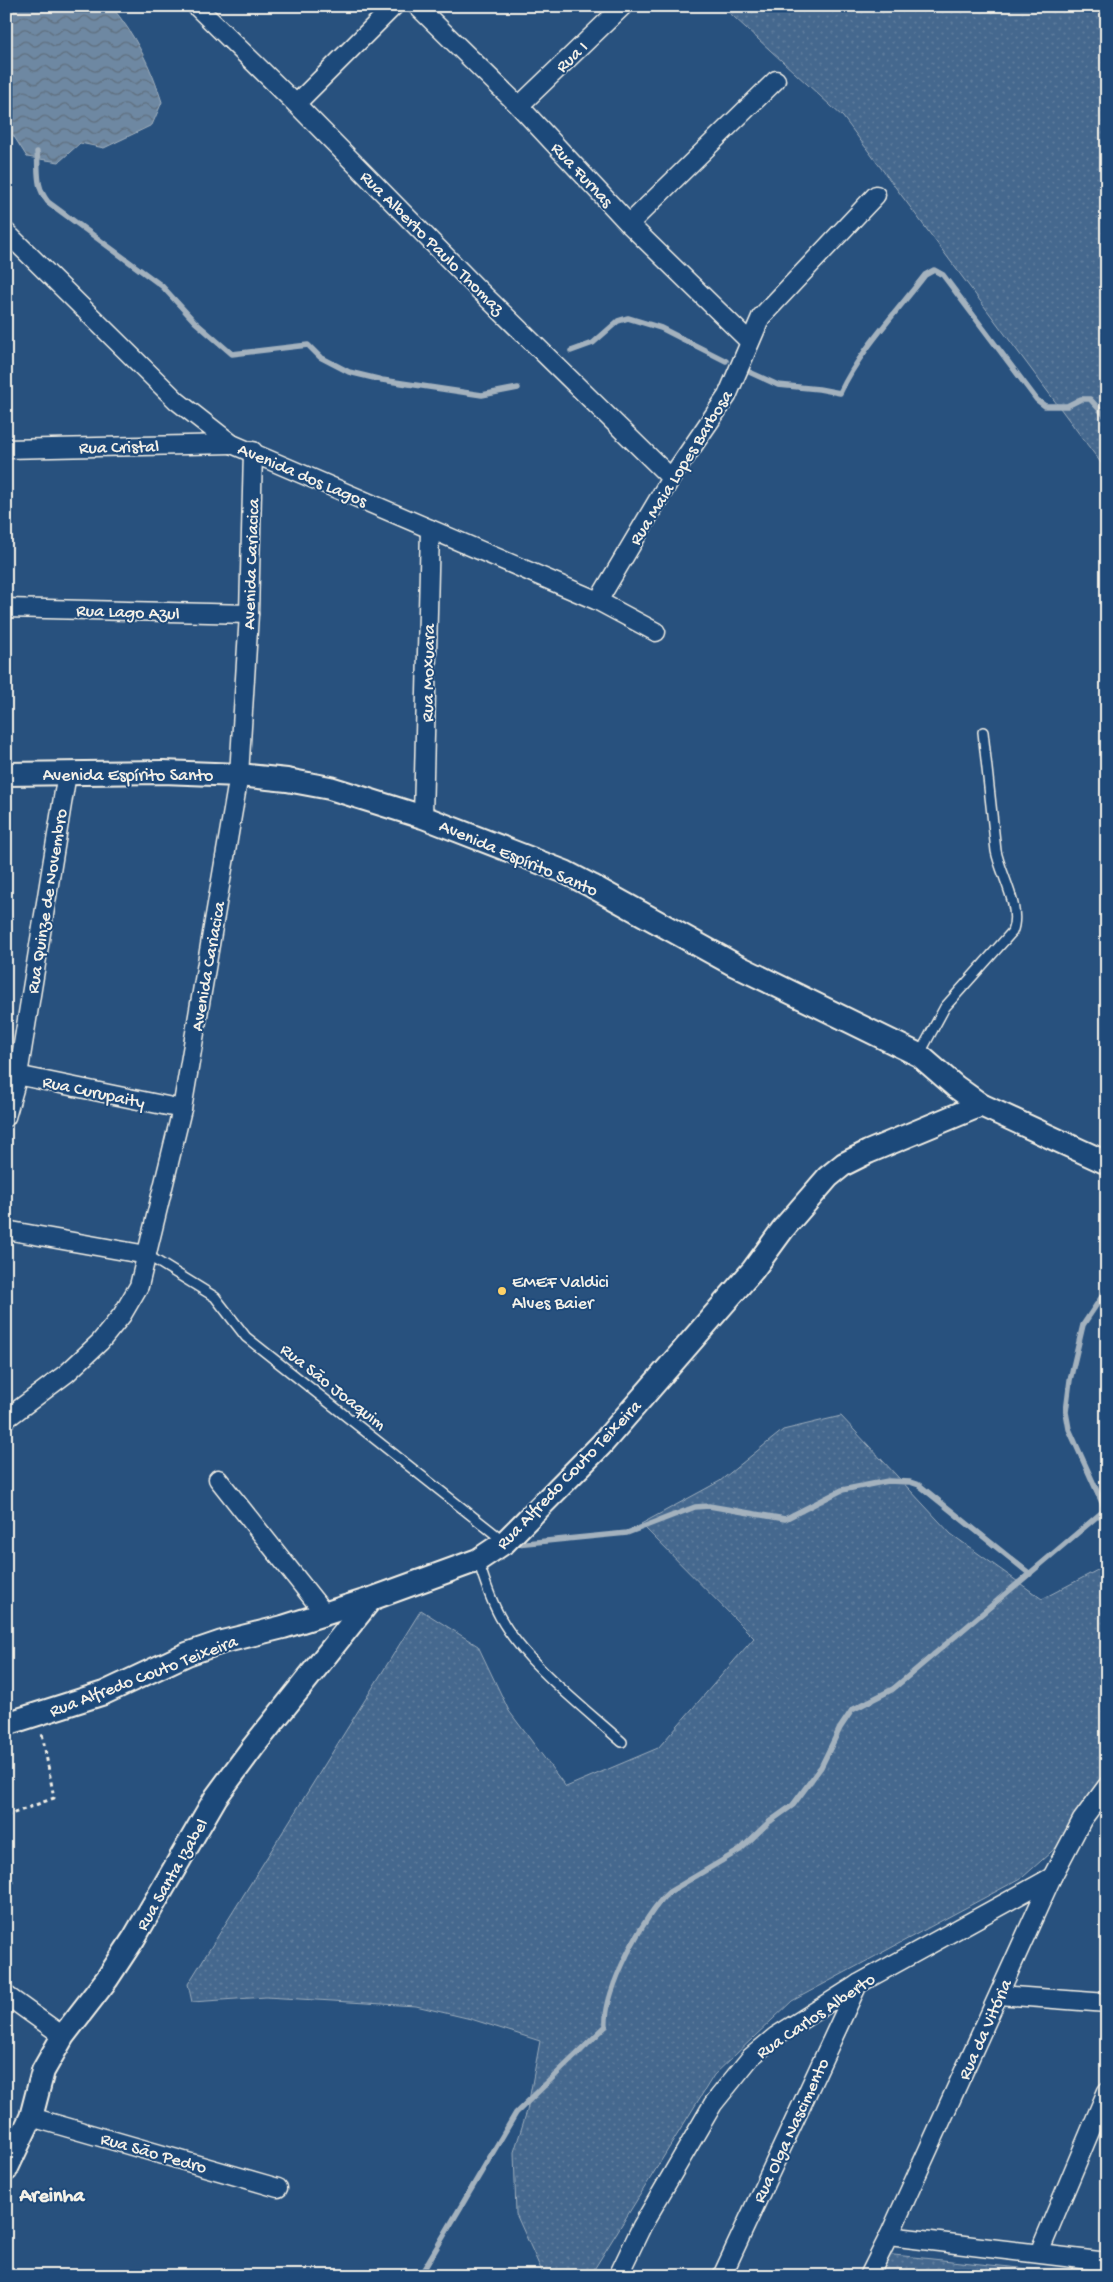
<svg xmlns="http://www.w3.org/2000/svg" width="1113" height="2282" viewBox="0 0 1113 2282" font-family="'Gochi Hand',sans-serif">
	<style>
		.green { fill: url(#green-dots); stroke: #9cacbb }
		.water { fill: url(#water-waves); stroke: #a4b2be }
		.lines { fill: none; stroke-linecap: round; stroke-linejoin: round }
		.stream { stroke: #a4b2be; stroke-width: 5.5 }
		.service-casing { stroke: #f4f1e8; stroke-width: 12 }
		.minor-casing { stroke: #f4f1e8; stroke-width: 21 }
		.tertiary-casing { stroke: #f4f1e8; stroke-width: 26 }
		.path { stroke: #f4f1e8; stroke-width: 3; stroke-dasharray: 4 4; stroke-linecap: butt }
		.service { stroke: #1f4a7a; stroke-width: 9 }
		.minor { stroke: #1f4a7a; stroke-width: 18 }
		.tertiary { stroke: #1f4a7a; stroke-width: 22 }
		.poi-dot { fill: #ffd166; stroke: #1f4a7a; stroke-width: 2 }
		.labels { text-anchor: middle; stroke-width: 4; stroke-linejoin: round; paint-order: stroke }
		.street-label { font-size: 18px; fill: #f4f1e8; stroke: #1f4a7a }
		.poi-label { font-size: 18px; fill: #f4f1e8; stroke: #1f4a7a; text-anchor: start }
		.quarter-label { font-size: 20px; font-weight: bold; fill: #f4f1e8; stroke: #1f4a7a }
	</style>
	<defs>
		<pattern id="green-dots" width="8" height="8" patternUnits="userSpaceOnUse" patternTransform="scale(1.25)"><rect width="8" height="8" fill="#45688e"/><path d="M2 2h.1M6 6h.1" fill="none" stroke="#607e9e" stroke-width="1.8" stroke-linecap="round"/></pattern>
		<pattern id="water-waves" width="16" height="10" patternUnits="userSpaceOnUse" patternTransform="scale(1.25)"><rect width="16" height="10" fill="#6e88a2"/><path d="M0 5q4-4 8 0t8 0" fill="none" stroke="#5f6e7d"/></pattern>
	</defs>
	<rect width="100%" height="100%" fill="#28517e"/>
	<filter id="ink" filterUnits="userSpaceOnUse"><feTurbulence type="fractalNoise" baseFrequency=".02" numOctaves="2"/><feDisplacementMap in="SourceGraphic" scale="10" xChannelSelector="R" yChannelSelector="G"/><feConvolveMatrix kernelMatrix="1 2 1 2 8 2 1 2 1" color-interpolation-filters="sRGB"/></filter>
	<g filter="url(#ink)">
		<g class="green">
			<path d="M722,6H1107V471L843,117Z"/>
			<path d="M841,1416L951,1534L1042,1599L1107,1565V1780L1060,1844L1023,1877L792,2001L714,2075L590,2276H544L516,2214L514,2152L527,2111L540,2041L471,2019L416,2006L266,1997L192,2002L188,1984L421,1610L478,1646L509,1711L566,1787L658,1748L754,1638L641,1524L720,1481L783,1430Z"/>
			<path d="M884,2254L1097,2276H873Z"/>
		</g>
		<path class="water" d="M6,6H111C135,34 151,67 162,102L152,125L104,148L80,143L59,162L27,157L6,124Z"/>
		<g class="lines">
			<g class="stream">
				<path d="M37,152C39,171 35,186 48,202L162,286L195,322L232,354L308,345L320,357L349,372L382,380L482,395L518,388"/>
				<path d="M571,351L593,343L618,321L628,318L661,328L726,361"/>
				<path d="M747,371L778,385L819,389L840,393C860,350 896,313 925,275L934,270L943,275L1037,400L1045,406H1067L1081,399H1090L1107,418"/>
				<path d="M1105,1509L1069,1429L1066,1412L1070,1380L1083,1325L1107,1289"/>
				<path d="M516,1544L627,1533L695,1507L709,1506L785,1519L842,1490L888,1481L910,1482L919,1485L1030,1574"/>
				<path d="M420,2276L516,2113L606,2026C603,1992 644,1914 669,1892L740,1850L769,1822L793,1805L821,1767L840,1728L852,1710L893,1689L1107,1508"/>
			</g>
			<defs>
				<g id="service">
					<path d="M919,1055L945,1007L1012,932C1022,908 1001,876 996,851L983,732"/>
					<path d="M147,1255L215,1297L246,1337L505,1542"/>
					<path d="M478,1560C484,1580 490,1599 500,1617C525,1663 583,1707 622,1742"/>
				</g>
				<g id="minor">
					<path d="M196,6L296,104L476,287L671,478"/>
					<path d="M417,6L519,106L629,224L749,341"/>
					<path d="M296,104L394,6"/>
					<path d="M519,106L623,6"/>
					<path d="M629,224L776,80"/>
					<path d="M6,232L177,401L232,444L598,601L656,632"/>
					<path d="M6,449L232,444"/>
					<path d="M598,601L671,478L727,396L761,317L876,195"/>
					<path d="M6,608L249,614"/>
					<path d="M423,817L430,529"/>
					<path d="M7,1073L182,1109"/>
					<path d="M6,1117L18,1075L67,773"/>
					<path d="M6,1230L147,1255"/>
					<path d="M6,1419L67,1373L100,1342L122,1315L139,1286L182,1109L239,775L249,614L253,451"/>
					<path d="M218,1479L325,1614"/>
					<path d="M6,1995L63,2036"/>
					<path d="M999,1995L1107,2003"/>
					<path d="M31,2117L278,2188"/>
					<path d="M889,2236L1107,2262"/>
					<path d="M1039,2253L1107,2091"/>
					<path d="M618,2276L642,2226L695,2135L713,2104L751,2057L776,2036L858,1984L1052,1877"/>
					<path d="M722,2276L858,1984"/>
					<path d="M869,2276L889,2236L1052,1877L1082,1820L1107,1786"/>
				</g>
				<g id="tertiary">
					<path d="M6,774L163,772L239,775L287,780L330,788L423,817L565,872L592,886L735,965L919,1055L956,1087L981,1105L1107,1163"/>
					<path d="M6,1724L104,1693L187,1654L222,1642L283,1627L371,1599L478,1560L505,1542L601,1445L753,1270L783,1229L828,1177L844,1164L868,1152L981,1105"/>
					<path d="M6,2170L31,2117L43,2071L63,2036L107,1979L134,1938L216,1797L253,1747L371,1599"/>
				</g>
			</defs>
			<use href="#service" class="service-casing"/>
			<use href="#minor" class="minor-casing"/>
			<use href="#tertiary" class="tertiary-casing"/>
			<g class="path">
				<path d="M6,1816L54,1798L42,1733"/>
				<path d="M6,1874L16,1886"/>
			</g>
			<use href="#service" class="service"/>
			<use href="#minor" class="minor"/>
			<use href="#tertiary" class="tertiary"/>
		</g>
	</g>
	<circle class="poi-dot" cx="502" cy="1291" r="5"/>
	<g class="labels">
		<g class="street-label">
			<text transform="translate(571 56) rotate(-44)" y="6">Rua I</text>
			<text transform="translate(583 174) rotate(47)" y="6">Rua Furnas</text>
			<text transform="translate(433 242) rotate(45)" y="6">Rua Alberto Paulo Thomaz</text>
			<text transform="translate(119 446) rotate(-1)" y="6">Rua Cristal</text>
			<text transform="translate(680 467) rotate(-58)" y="6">Rua Maia Lopes Barbosa</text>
			<text transform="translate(303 474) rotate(23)" y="6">Avenida dos Lagos</text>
			<text transform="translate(250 564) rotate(-88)" y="6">Avenida Cariacica</text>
			<text transform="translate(128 611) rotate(2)" y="6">Rua Lago Azul</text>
			<text transform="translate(427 673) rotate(-89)" y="6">Rua Moxuara</text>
			<text x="128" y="780">Avenida Espírito Santo</text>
			<text transform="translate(519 857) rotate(23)" y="6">Avenida Espírito Santo</text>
			<text transform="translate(46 901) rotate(-81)" y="6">Rua Quinze de Novembro</text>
			<text transform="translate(207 966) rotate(-80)" y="6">Avenida Cariacica</text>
			<text transform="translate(94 1091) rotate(12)" y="6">Rua Curupaity</text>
			<text transform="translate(334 1386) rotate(38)" y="6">Rua São Joaquim</text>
			<text transform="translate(568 1474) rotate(-46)" y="6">Rua Alfredo Couto Teixeira</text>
			<text transform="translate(143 1675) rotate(-21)" y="6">Rua Alfredo Couto Teixeira</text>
			<text transform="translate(171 1874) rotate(-60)" y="6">Rua Santa Izabel</text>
			<text transform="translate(815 2015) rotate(-34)" y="6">Rua Carlos Alberto</text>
			<text transform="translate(984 2029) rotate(-66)" y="6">Rua da Vitória</text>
			<text transform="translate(790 2130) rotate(-65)" y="6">Rua Olga Nascimento</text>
			<text transform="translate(154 2152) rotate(16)" y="6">Rua São Pedro</text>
		</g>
		<g class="poi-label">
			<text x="512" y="1287">EMEF Valdici<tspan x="512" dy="21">Alves Baier</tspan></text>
		</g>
		<g class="quarter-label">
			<text x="52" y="2201">Areinha</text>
		</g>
	</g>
	<rect width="1113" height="2282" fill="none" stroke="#1f4a7a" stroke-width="25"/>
	<rect x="12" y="12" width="1088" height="2257" fill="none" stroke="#f4f1e8" stroke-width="2" filter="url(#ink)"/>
</svg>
